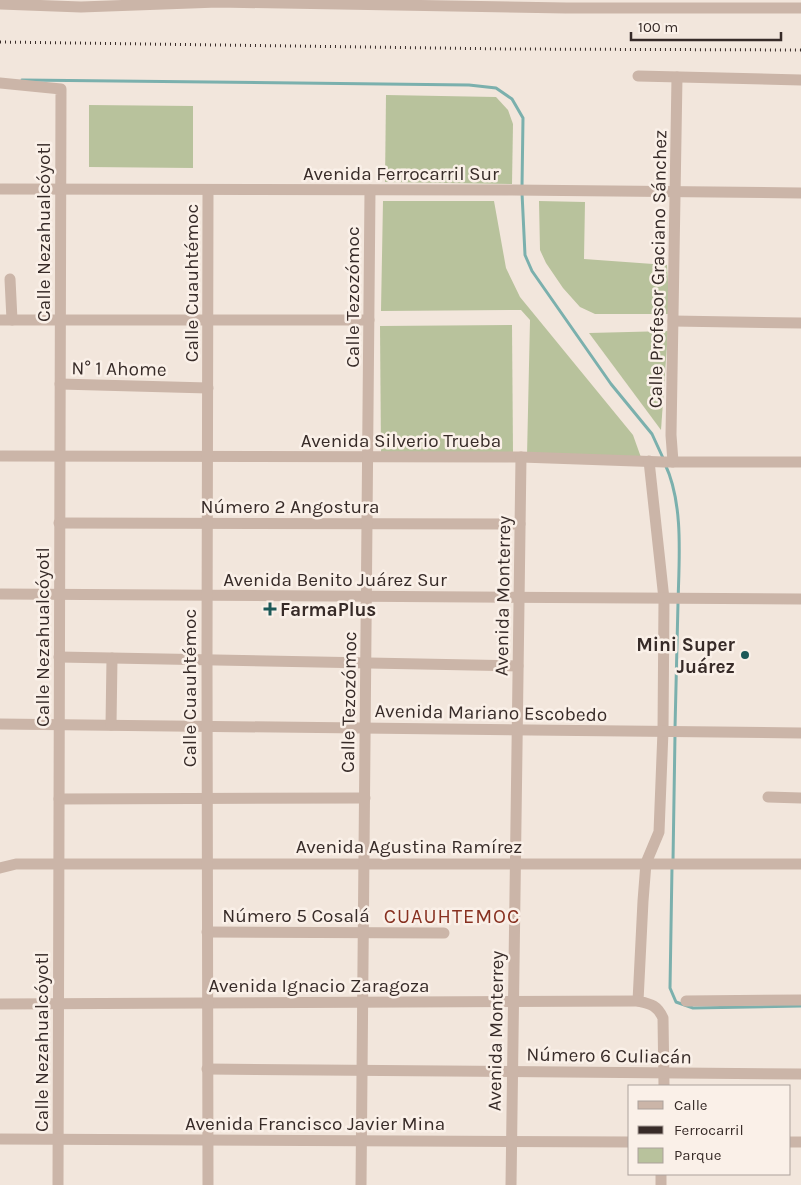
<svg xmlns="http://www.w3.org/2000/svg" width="801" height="1185" viewBox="0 0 801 1185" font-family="Karla,sans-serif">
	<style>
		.green { fill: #b8c29c }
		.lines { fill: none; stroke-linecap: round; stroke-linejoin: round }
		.stream { stroke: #7bb0ad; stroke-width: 3 }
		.minor { stroke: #cbb5a8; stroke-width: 11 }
		.rail { stroke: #372b28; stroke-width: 3; stroke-dasharray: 1 4; stroke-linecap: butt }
		.poi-dot { fill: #1d5958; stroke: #faf0e8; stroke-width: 2 }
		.labels { text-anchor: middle; stroke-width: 5; stroke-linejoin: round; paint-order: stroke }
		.street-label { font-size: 19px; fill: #372b28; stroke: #faf0e8 }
		.poi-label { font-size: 19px; font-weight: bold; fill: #372b28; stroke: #faf0e8; text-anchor: start }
		.neighbourhood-label { font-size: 20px; letter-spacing: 1px; fill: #873020; stroke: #faf0e8 }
	</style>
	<rect width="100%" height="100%" fill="#f2e6dc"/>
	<g class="green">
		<path d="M386,95L496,97L508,110L513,124L512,184L385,182Z"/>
		<path d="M89,105L193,106V168L89,167Z"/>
		<path d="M383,201H494L506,268L520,297L633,435L643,463L527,456L530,320L521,310L381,311Z"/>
		<path d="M539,201L585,202L584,259L667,265L670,314H595L580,307L563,288L546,263L540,250Z"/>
		<path d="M512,325L513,454H381L380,326Z"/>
		<path d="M668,331L661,430L589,333Z"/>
	</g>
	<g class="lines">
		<g class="stream">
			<path d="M22,80L469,85L496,88L512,99L523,118L522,187"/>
			<path d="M522,193L525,255L532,271L611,384L652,434L663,458"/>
			<path d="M665,464C684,504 679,560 678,603C677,645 676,687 675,728"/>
			<path d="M673,861L675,735"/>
			<path d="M672,867L670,988L676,1002L693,1008L801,1006"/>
		</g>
		<g class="minor">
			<path d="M0,4L81,7L218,2L566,8H801"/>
			<path d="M638,76L801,80"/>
			<path d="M0,83L61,89L58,1185"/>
			<path d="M0,189L513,190L801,193"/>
			<path d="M10,279L12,320"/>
			<path d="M0,320H369"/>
			<path d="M673,321L801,323"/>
			<path d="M60,384L208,388"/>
			<path d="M0,456L521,457L664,462H801"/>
			<path d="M649,461L664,599L663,731L659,832L646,863L643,901L638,1001C651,1004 657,1005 663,1018L664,1086"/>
			<path d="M673,462L671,435L677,77"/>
			<path d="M59,523L520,524"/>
			<path d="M0,594L801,599"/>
			<path d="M59,657L518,666"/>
			<path d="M0,724L801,733"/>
			<path d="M111,725L112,658"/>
			<path d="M768,797L801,798"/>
			<path d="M59,799L365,798"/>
			<path d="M0,868L16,864H801"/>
			<path d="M207,932L444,933"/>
			<path d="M686,1001L801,1000"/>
			<path d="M0,1004L638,1001"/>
			<path d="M207,1069L801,1074"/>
			<path d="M0,1139L630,1142"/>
			<path d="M790,1142H801"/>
			<path d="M208,1185L207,660L208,191"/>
			<path d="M361,1185L370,190"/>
			<path d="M511,1185L521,457"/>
			<path d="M661,1185V1174"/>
		</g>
		<path class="rail" d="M0,42L510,49L801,50"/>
	</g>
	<g class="poi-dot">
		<path d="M267.5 601.5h5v5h5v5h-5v5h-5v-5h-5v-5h5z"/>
		<circle cx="745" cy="655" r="5"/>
	</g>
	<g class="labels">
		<g class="street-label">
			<text x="401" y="180">Avenida Ferrocarril Sur</text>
			<text transform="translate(43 232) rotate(-90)" y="7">Calle Nezahualcóyotl</text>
			<text transform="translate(657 269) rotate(-89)" y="7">Calle Profesor Graciano Sánchez</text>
			<text transform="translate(191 283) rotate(-90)" y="7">Calle Cuauhtémoc</text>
			<text transform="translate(352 297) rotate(-90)" y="7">Calle Tezozómoc</text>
			<text transform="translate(119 368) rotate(1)" y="7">N° 1 Ahome</text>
			<text x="401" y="447">Avenida Silverio Trueba</text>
			<text x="290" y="513">Número 2 Angostura</text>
			<text x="335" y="586">Avenida Benito Juárez Sur</text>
			<text transform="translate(502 596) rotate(-89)" y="7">Avenida Monterrey</text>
			<text transform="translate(42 637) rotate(-90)" y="7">Calle Nezahualcóyotl</text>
			<text transform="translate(189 688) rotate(-90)" y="7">Calle Cuauhtémoc</text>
			<text transform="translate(348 702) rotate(-89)" y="7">Calle Tezozómoc</text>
			<text transform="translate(491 712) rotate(1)" y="7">Avenida Mariano Escobedo</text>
			<text x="409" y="853">Avenida Agustina Ramírez</text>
			<text x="296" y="922">Número 5 Cosalá</text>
			<text x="319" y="992">Avenida Ignacio Zaragoza</text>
			<text transform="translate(495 1031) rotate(-89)" y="7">Avenida Monterrey</text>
			<text transform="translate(41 1042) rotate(-90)" y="7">Calle Nezahualcóyotl</text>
			<text transform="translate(609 1055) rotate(1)" y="7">Número 6 Culiacán</text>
			<text x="315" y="1130">Avenida Francisco Javier Mina</text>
		</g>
		<g class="poi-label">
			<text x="280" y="616">FarmaPlus</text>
			<text x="735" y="651" text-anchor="end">Mini Super<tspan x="735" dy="22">Juárez</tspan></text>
		</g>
		<g class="neighbourhood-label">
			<text x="452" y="923">CUAUHTEMOC</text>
		</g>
	</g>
	<rect x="628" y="1085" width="162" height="90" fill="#faf0e8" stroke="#aca19b"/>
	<rect x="638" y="1101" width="25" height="8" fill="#cbb5a8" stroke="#aca19b"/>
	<text x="674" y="1110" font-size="15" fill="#372b28">Calle</text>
	<rect x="638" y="1126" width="25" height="8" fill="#372b28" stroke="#aca19b"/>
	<text x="674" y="1135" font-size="15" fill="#372b28">Ferrocarril</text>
	<rect x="638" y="1148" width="25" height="15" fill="#b8c29c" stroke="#aca19b"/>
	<text x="674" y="1160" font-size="15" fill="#372b28">Parque</text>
	<path d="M631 32v8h150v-8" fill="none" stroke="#372b28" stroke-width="2.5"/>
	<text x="638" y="32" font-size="15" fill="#372b28" stroke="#faf0e8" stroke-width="4" paint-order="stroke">100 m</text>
</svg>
